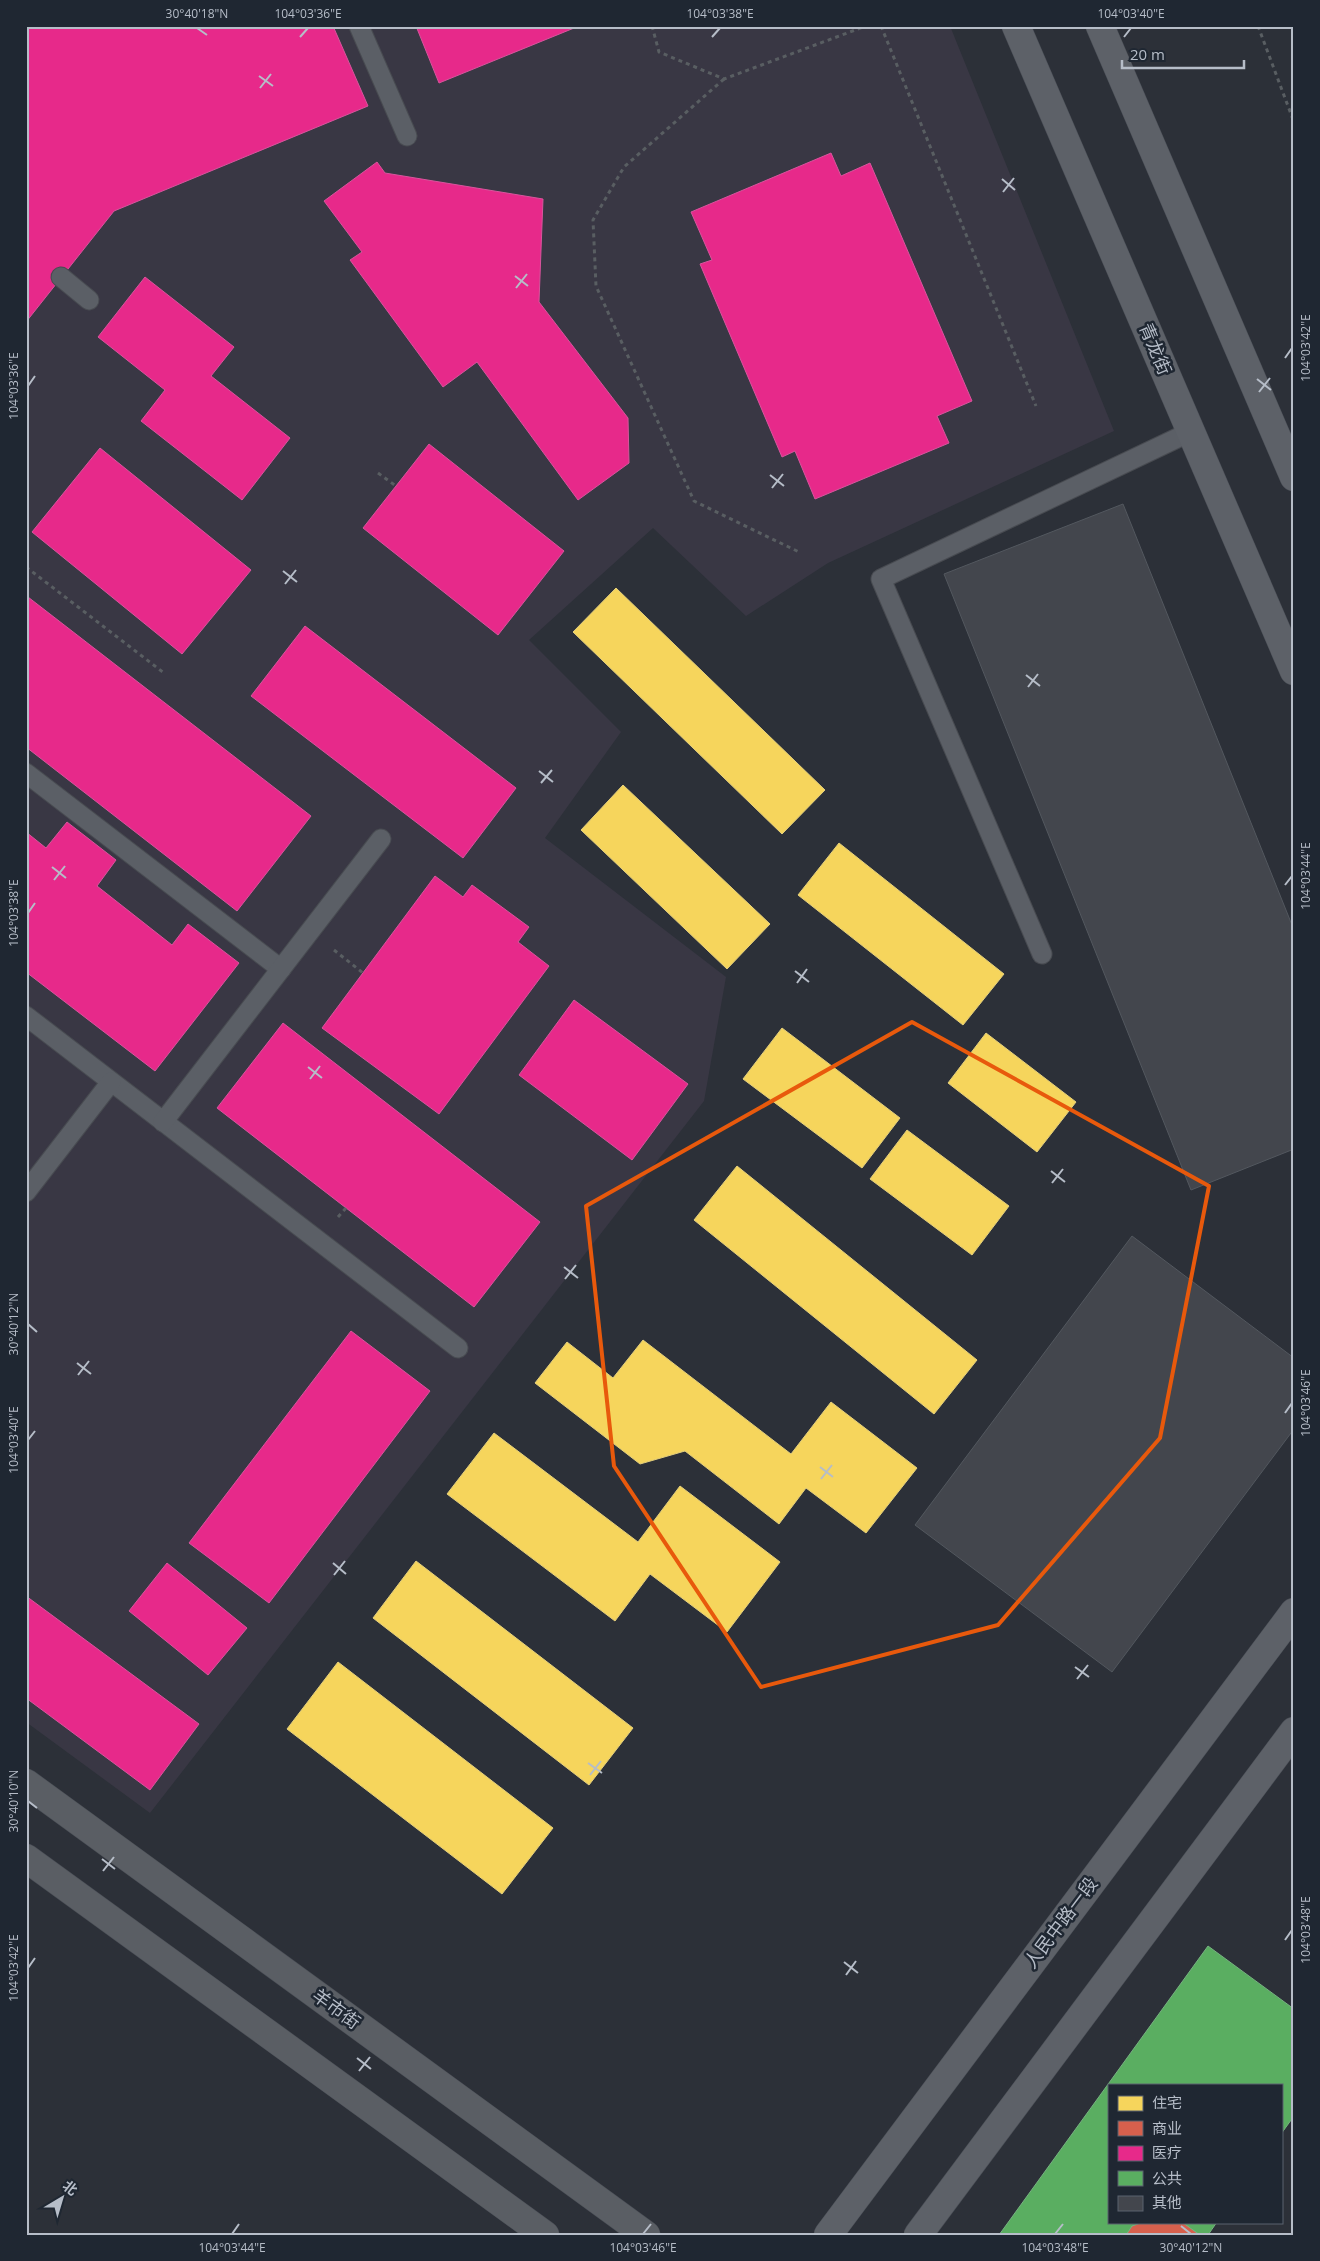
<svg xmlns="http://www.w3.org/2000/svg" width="1320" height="2261" viewBox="0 0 1320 2261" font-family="'Open Sans','Noto Sans SC',sans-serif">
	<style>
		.medical { fill: #393744 }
		.homes { fill: #f6d55c; stroke: #e3ce7c }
		.shops { fill: #d6604d; stroke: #cc7c72 }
		.health { fill: #e7298a; stroke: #d8559d }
		.public { fill: #5aae61; stroke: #76b280 }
		.building { fill: #43464d; stroke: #53585f }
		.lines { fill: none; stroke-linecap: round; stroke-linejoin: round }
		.service-casing { stroke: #484b51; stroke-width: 21 }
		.secondary-casing { stroke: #494d55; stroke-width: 29 }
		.primary-casing { stroke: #494d55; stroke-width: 29 }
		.path { stroke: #595e62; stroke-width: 3; stroke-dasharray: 4 4; stroke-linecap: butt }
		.service { stroke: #5b5f66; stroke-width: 19 }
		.secondary { stroke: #5a5e64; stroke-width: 28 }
		.primary { stroke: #5d6168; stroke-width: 28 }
		.marked { fill: none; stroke: #e8590c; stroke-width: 4; stroke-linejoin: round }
		.ticks { fill: none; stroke: #b6bdc8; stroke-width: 2 }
		.labels { text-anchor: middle; stroke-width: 5; stroke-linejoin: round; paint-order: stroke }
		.street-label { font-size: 18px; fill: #b6bdc8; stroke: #1f2732 }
		.neatline { fill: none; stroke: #b6bdc8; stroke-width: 2 }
		.ticks-label { font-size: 12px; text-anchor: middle; fill: #b6bdc8 }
	</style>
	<rect width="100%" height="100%" fill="#2c3038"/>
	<path class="medical" d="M26,26H950L1114,431L828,563L746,616L653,528L529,640L621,732L545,838L726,977L704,1101L150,1813L26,1722Z"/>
	<g class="homes">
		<path d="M616,588L825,790L782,834L573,632Z"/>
		<path d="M623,785L770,924L727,969L581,830Z"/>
		<path d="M839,843L1004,974L963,1025L798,895Z"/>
		<path d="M782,1028L900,1118L862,1168L743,1079Z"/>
		<path d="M986,1033L1076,1102L1037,1152L948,1083Z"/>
		<path d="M907,1130L1009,1206L972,1255L870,1179Z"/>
		<path d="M737,1166L977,1360L934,1414L694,1220Z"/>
		<path d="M643,1340L791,1454L831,1402L917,1468L866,1533L806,1488L779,1524L685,1451L640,1464L535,1383L567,1342L613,1378Z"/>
		<path d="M494,1433L638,1542L680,1486L780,1562L727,1632L650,1574L615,1621L447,1494Z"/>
		<path d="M416,1561L633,1728L589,1785L373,1618Z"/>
		<path d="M338,1662L553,1828L502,1894L287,1729Z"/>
	</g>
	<path class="shops" d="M1143,2222H1182L1200,2235H1126L1132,2226Z"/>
	<g class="health">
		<path d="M26,26H333L368,106L114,211L26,322Z"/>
		<path d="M416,26H579L439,83Z"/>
		<path d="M831,153L841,176L870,163L972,401L937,416L949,443L815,499L795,451L782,457L700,264L712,260L691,212Z"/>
		<path d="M377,162L385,173L543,199L539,302L628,418L629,463L578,500L477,362L443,387L350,260L362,252L324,201Z"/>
		<path d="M145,277L234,347L211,376L290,438L242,500L141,421L165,390L98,337Z"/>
		<path d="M429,444L564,551L498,635L363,528Z"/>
		<path d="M100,448L251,570L182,654L32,532Z"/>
		<path d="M28,597L311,816L237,911L26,747V599Z"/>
		<path d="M305,626L516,788L463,858L251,696Z"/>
		<path d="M67,822L116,860L97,886L172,945L188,924L239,963L155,1071L26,972V832L46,848Z"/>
		<path d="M435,876L463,897L472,885L529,927L518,942L549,966L439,1114L322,1028Z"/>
		<path d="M574,1000L688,1084L632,1160L519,1075Z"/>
		<path d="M283,1023L540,1222L474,1307L217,1108Z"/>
		<path d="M351,1331L430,1391L269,1603L189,1543Z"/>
		<path d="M167,1563L247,1628L208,1675L129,1611Z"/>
		<path d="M26,1596L199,1724L150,1790L26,1698Z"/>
	</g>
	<g class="public">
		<path d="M1208,1946L1294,2009V2116L1281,2134V2085H1109V2222H1143L1132,2226L1126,2235H999Z"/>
		<path d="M1182,2222H1217L1208,2235H1200Z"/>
	</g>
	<g class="building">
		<path d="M1123,504L1294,930V1149L1191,1190L944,574Z"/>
		<path d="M1132,1236L1294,1358V1429L1112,1672L915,1525Z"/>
	</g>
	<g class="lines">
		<defs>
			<g id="service">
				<path d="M359,26L407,136"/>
				<path d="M61,277L89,300"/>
				<path d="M26,773L281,969"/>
				<path d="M1042,954L881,579L1190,432"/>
				<path d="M26,1016L458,1348"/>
				<path d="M163,1122L381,839"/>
				<path d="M26,1192L111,1082"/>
			</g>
			<g id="secondary">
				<path d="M26,1783L646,2235"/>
				<path d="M26,1858L545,2235"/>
			</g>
			<g id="primary">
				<path d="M1016,26L1294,671"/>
				<path d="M1100,26L1294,477"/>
				<path d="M828,2235L1294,1612"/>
				<path d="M918,2235L1294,1731"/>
			</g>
		</defs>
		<use href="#service" class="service-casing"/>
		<use href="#secondary" class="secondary-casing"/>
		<use href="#primary" class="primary-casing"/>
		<g class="path">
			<path d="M652,26L659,52L724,79L866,26"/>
			<path d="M881,26L1036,406"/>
			<path d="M1258,26L1294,122"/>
			<path d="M724,79L624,167L593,220L596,286L694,501L799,552"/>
			<path d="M378,473L396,486"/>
			<path d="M26,567L164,673"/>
			<path d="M334,950L363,973"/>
			<path d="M338,1217L346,1208"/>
		</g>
		<use href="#service" class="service"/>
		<use href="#secondary" class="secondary"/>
		<use href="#primary" class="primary"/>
	</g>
	<path class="marked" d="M912,1022L1209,1186L1160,1438L998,1625L761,1687L614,1466L586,1206Z"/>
	<path class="ticks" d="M197,28L207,35M300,37L308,28M712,37L720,28M1124,37L1131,28M259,76L273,86M260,88L271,74M1002,179L1015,190M1003,192L1014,178M515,276L528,286M516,288L527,274M1285,358L1292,348M1257,379L1271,390M28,386L35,376M1259,392L1270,378M770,475L784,486M772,488L783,474M283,571L297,582M285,584L296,570M1026,675L1040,686M1028,687L1038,674M539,771L553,782M541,783L552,770M52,867L66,878M54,880L65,866M1285,885L1292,876M28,913L35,903M795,971L809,982M797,983L807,969M308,1067L322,1078M310,1079L320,1066M1051,1171L1065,1182M1052,1183L1063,1169M564,1267L578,1278M565,1279L576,1265M28,1324L37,1332M77,1363L91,1374M78,1375L89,1361M1285,1413L1292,1403M28,1440L35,1431M820,1467L833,1477M821,1479L832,1465M333,1563L346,1574M334,1575L345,1561M1075,1667L1089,1677M1077,1679L1088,1665M588,1763L602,1773M590,1775L601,1761M28,1801L37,1808M102,1859L115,1869M103,1871L114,1857M1285,1940L1292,1930M844,1962L858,1973M28,1968L35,1958M846,1975L856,1961M357,2058L371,2069M359,2071L370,2057M1181,2226L1191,2234M232,2234L239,2224M643,2234L651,2224M1055,2234L1063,2224"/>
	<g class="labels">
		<g class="street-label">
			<text transform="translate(1155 349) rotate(67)" y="6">青龙街</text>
			<text transform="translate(1061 1923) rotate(-53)" y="6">人民中路一段</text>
			<text transform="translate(336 2009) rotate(36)" y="6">羊市街</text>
		</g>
	</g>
	<rect width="1320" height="2261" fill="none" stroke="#1f2732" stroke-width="55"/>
	<rect x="1108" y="2084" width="175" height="140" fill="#1f2732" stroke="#5b636e"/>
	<rect x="1118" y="2096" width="25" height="15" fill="#f6d55c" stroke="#5b636e"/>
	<text x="1152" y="2108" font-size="15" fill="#b6bdc8">住宅</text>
	<rect x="1118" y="2121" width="25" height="15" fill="#d6604d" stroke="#5b636e"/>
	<text x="1152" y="2134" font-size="15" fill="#b6bdc8">商业</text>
	<rect x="1118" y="2146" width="25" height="15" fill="#e7298a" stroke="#5b636e"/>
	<text x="1152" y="2158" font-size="15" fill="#b6bdc8">医疗</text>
	<rect x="1118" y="2171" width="25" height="15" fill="#5aae61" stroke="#5b636e"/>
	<text x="1152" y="2184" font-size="15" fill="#b6bdc8">公共</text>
	<rect x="1118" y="2196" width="25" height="15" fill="#43464d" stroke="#5b636e"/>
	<text x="1152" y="2208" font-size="15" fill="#b6bdc8">其他</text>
	<g transform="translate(62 2198) rotate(38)" stroke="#1f2732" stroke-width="4" paint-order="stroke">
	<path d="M0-4L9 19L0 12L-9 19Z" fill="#b6bdc8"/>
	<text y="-8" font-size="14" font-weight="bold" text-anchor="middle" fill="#b6bdc8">北</text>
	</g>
	<path d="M1122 60v8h122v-8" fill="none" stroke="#b6bdc8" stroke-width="2.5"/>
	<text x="1130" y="60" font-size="15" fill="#b6bdc8" stroke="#1f2732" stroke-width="4" paint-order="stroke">20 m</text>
	<rect x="28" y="28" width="1264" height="2206" class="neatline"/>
	<g class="ticks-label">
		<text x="197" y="18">30°40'18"N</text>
		<text x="308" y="18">104°03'36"E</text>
		<text x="720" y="18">104°03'38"E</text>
		<text x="1131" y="18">104°03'40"E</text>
		<text transform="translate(1306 348) rotate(-90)" y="4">104°03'42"E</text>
		<text transform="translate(14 386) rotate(-90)" y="4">104°03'36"E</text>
		<text transform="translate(1306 876) rotate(-90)" y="4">104°03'44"E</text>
		<text transform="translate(14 913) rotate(-90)" y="4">104°03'38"E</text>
		<text transform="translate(14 1324) rotate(-90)" y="4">30°40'12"N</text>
		<text transform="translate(1306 1403) rotate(-90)" y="4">104°03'46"E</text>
		<text transform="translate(14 1440) rotate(-90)" y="4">104°03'40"E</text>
		<text transform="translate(14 1801) rotate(-90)" y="4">30°40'10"N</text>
		<text transform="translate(1306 1930) rotate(-90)" y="4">104°03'48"E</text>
		<text transform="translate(14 1968) rotate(-90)" y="4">104°03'42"E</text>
		<text x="232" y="2252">104°03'44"E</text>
		<text x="643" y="2252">104°03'46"E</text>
		<text x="1055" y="2252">104°03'48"E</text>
		<text x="1191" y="2252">30°40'12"N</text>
	</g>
</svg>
